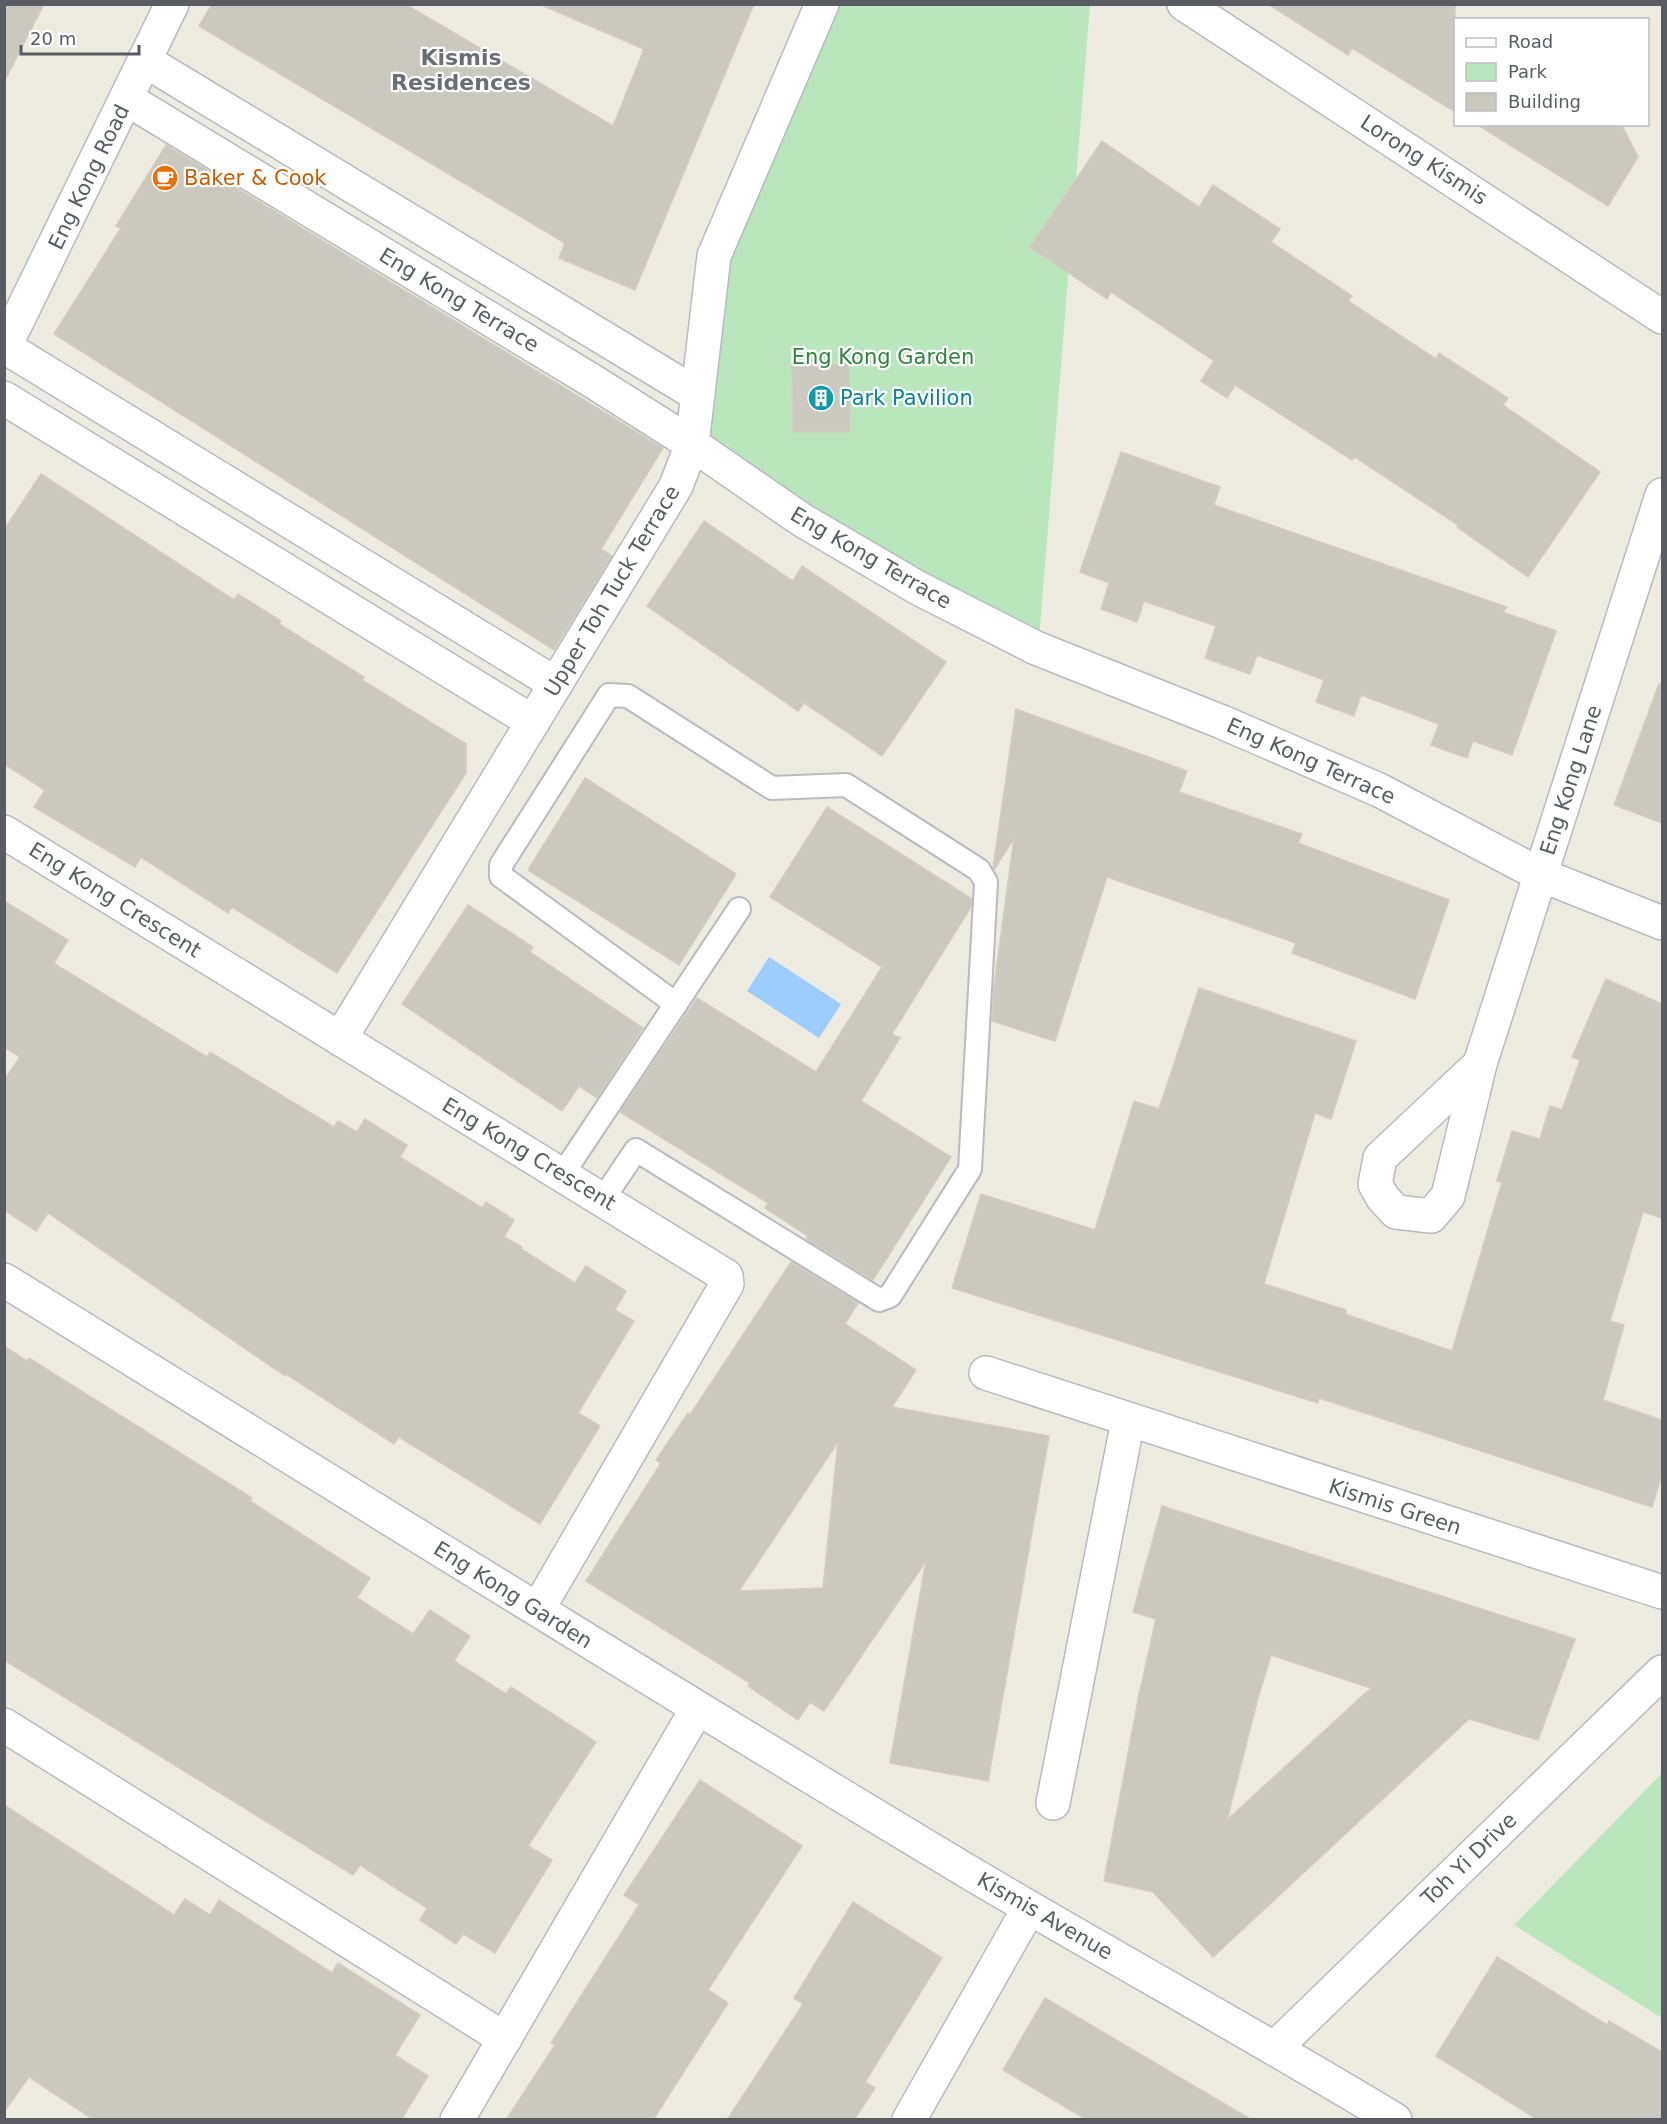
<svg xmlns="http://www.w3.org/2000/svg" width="1667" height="2124" viewBox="0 0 1667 2124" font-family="'DejaVu Sans',sans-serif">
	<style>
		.green { fill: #bae6be }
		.water { fill: #9dcdff }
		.building { fill: #cac8bf; stroke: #d2cdbe; stroke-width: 1.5; fill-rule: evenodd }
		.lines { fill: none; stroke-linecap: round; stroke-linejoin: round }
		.service-casing { stroke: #b8bac0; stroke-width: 26 }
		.minor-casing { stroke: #b8bac0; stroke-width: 36 }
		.service { stroke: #fff; stroke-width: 22 }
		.minor { stroke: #fff; stroke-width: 33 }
		.labels { text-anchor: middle; stroke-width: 4.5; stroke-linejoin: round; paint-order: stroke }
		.street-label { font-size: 21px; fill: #595c62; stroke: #fff }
		.food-label { font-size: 21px; fill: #c56008; stroke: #fff; text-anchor: start }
		.park-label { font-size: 21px; fill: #2f833a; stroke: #fff }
		.culture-label { font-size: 21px; fill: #0d838f; stroke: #fff; text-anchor: start }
		.neighbourhood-label { font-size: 22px; font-weight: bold; fill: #6a6e74; stroke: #fff }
	</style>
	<rect width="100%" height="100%" fill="#edebe0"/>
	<g class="green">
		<path d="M825,5H1090L1038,652L694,447L714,270Z"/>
		<path d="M1662,1773V2018L1514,1925Z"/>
	</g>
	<path class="water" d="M769,957L841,1004L819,1038L747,991Z"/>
	<g class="building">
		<path d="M4,4H44L4,82Z"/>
		<path d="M212,4H405L613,126L644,49L539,4H754L635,290L559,258L565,243L199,26Z"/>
		<path d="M1268,4H1455V112L1352,48L1348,55Z"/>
		<path d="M1476,124H1621L1638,157L1608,206Z"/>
		<path d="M1102,141L1199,207L1213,185L1280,229L1271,242L1352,296L1348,301L1436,359L1439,353L1508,398L1503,405L1600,472L1528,577L1457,527L1458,525L1355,457L1352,460L1235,385L1227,398L1201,381L1214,361L1111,292L1107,299L1030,247Z"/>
		<path d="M166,145L663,448L601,549L612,556L554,650L54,334L121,228L116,226Z"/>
		<path d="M849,364L850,432H793L792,365Z"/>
		<path d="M1121,452L1220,487L1214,505L1507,607L1503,612L1556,631L1512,755L1473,741L1467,758L1431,745L1439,724L1361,695L1354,716L1316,702L1324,680L1257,655L1250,674L1205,658L1216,626L1144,601L1137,622L1101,609L1109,583L1080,572Z"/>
		<path d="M41,474L234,600L238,594L281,621L279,624L364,677L362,680L466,744V773L337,973L232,907L228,913L141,857L135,867L34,807L45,790L4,764V530Z"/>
		<path d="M704,521L793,581L802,566L946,662L882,756L804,703L798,711L647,606Z"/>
		<path d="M1659,684H1662V823L1614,805Z"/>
		<path d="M1016,709L1187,771L1179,792L1302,834L1298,843L1449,900L1415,999L1292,953L1296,943L1107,877L1055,1041L992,1021L994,986L1014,838L994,870L993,868Z"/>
		<path d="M585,778L736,874L679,965L528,870Z"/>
		<path d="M827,807L972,899L971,907L892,1034L900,1038L861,1101L951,1157L873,1280L806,1239L808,1236L765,1208L768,1203L620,1112L697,998L816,1072L882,967L770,897Z"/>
		<path d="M4,901L68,940L54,963L63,969L207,1057L210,1052L334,1127L338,1121L357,1132L365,1119L407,1145L400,1157L482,1208L486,1202L514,1220L504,1237L522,1247L521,1249L575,1283L586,1266L626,1291L615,1310L634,1321L578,1413L600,1426L540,1524L399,1437L394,1444L286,1374L285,1376L48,1213L36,1231L4,1210V1080L20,1057L4,1047Z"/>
		<path d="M468,905L533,947L530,952L643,1028L597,1098L579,1086L562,1111L402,1004Z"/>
		<path d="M1606,979L1662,1004V1218L1643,1212L1610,1321L1624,1325L1603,1400L1662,1420V1474L1652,1507L1319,1398L1318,1403L952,1288L981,1194L1095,1230L1134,1101L1159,1109L1199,988L1356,1041L1331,1119L1315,1113L1264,1284L1346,1310L1345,1314L1452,1351L1502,1182L1497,1181L1512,1131L1540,1139L1550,1106L1562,1110L1580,1060L1572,1057Z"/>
		<path d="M791,1262L858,1303L845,1324L916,1370L892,1407L1049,1436L988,1781L890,1763L926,1561L824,1711L810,1702L798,1720L748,1686L750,1683L586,1581L661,1463L656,1460L688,1413L690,1415ZM838,1442L823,1588L739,1591Z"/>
		<path d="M4,1346L27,1361L29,1358L252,1498L250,1501L370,1578L357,1598L413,1634L430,1610L470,1636L454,1661L506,1694L511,1687L596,1742L528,1846L552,1860L495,1953L463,1934L456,1944L420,1920L427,1908L360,1865L353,1875L4,1660Z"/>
		<path d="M1162,1506L1575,1639L1538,1740L1469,1719L1213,1957L1153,1892L1104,1881L1139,1695L1156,1619L1133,1612ZM1271,1655L1371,1688L1227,1820L1258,1698Z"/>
		<path d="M700,1780L802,1846L708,1990L728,2003L653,2120H506L555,2045L551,2043L639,1905L624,1895Z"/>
		<path d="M4,1805L174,1915L185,1899L210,1915L219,1900L332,1973L338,1963L420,2015L395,2055L428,2076L401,2120H94L29,2077L4,2112Z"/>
		<path d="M853,1902L942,1958L865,2082L875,2088L854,2120H727L803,2004L794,1998Z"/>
		<path d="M1497,1957L1607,2025L1609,2021L1662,2052V2120H1538L1436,2056Z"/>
		<path d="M1045,1998L1252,2120H1087L1003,2070Z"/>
	</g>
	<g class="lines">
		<defs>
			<g id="service">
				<path d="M562,1175L739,909"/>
				<path d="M603,1199L636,1150L879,1300L890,1296L970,1169L986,882L979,870L846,785L772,788L628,696L609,695L501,865V876L676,1004"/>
			</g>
			<g id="minor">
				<path d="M1184,4L1662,317"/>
				<path d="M144,60L698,395"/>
				<path d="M127,99L594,382L692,444L802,520L918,588L1036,648L1222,722L1379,790L1541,875L1662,923"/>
				<path d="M5,347L556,684"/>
				<path d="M4,348L172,4"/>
				<path d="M4,398L533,722"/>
				<path d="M4,832L726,1276L727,1284L538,1609"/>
				<path d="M340,1039L676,486L692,444L714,256L822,4"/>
				<path d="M1480,1064L1380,1158L1375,1184L1383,1198L1396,1212L1431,1216L1448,1196L1480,1064L1662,495"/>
				<path d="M4,1280C326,1479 647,1679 972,1874C1112,1957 1255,2035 1395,2120"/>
				<path d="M986,1373L1662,1592"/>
				<path d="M4,1725L505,2039"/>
				<path d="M1053,1803L1128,1421"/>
				<path d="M1276,2047L1662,1672"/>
				<path d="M457,2120L697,1709"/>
				<path d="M909,2120L1029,1908"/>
			</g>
		</defs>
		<use href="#service" class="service-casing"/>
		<use href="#minor" class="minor-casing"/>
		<use href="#service" class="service"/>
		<use href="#minor" class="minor"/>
	</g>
	<defs>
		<symbol id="cafe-disc" viewBox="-11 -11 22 22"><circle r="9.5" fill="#e8710a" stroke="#fff"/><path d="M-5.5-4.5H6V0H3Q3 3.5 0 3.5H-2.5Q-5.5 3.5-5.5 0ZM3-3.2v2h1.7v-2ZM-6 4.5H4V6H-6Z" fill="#fff"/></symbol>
		<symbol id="building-disc" viewBox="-11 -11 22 22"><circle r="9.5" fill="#0f9aa8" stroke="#fff"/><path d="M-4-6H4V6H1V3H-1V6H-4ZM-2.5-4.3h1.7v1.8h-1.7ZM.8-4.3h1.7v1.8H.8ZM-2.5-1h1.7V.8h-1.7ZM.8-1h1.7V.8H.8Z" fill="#fff"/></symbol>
	</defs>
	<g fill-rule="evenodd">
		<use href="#cafe-disc" x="150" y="163" width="30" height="30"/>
		<use href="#building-disc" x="806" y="383" width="30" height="30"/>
	</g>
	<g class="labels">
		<g class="street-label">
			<text transform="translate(1424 160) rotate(33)" y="7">Lorong Kismis</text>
			<text transform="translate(89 177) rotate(-64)" y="7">Eng Kong Road</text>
			<text transform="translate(459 300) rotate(31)" y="7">Eng Kong Terrace</text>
			<text transform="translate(871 558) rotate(30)" y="7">Eng Kong Terrace</text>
			<text transform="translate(612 591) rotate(-59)" y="7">Upper Toh Tuck Terrace</text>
			<text transform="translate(1311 761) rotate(24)" y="7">Eng Kong Terrace</text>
			<text transform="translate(1571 780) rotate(-72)" y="7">Eng Kong Lane</text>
			<text transform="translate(115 900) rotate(32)" y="7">Eng Kong Crescent</text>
			<text transform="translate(529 1154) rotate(31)" y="7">Eng Kong Crescent</text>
			<text transform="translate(1395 1507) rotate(18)" y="7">Kismis Green</text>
			<text transform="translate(513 1595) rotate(32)" y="7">Eng Kong Garden</text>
			<text transform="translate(1469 1859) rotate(-44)" y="7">Toh Yi Drive</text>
			<text transform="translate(1045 1916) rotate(30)" y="7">Kismis Avenue</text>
		</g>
		<g class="food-label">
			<text x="184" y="185">Baker &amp; Cook</text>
		</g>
		<g class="park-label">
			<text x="883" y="364">Eng Kong Garden</text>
		</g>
		<g class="culture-label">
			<text x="840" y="405">Park Pavilion</text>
		</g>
		<g class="neighbourhood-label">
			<text x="461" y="65">Kismis<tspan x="461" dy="25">Residences</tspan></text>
		</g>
	</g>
	<rect width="1667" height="2124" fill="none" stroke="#595c62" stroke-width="12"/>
	<rect x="1454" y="18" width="195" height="108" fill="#ffffff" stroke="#bdbec0" stroke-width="1.5"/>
	<rect x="1466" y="38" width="30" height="9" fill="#ffffff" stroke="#bdbec0" stroke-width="1.5"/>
	<text x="1508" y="48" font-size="18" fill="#595c62">Road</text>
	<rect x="1466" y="63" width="30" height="18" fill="#bae6be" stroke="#bdbec0" stroke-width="1.5"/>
	<text x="1508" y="78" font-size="18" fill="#595c62">Park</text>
	<rect x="1466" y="93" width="30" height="18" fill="#cac8bf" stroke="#bdbec0" stroke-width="1.5"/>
	<text x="1508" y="108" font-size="18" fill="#595c62">Building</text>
	<path d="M21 45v9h118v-9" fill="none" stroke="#595c62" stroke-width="3"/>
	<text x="30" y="45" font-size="18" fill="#595c62" stroke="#ffffff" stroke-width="4.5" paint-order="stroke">20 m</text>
</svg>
